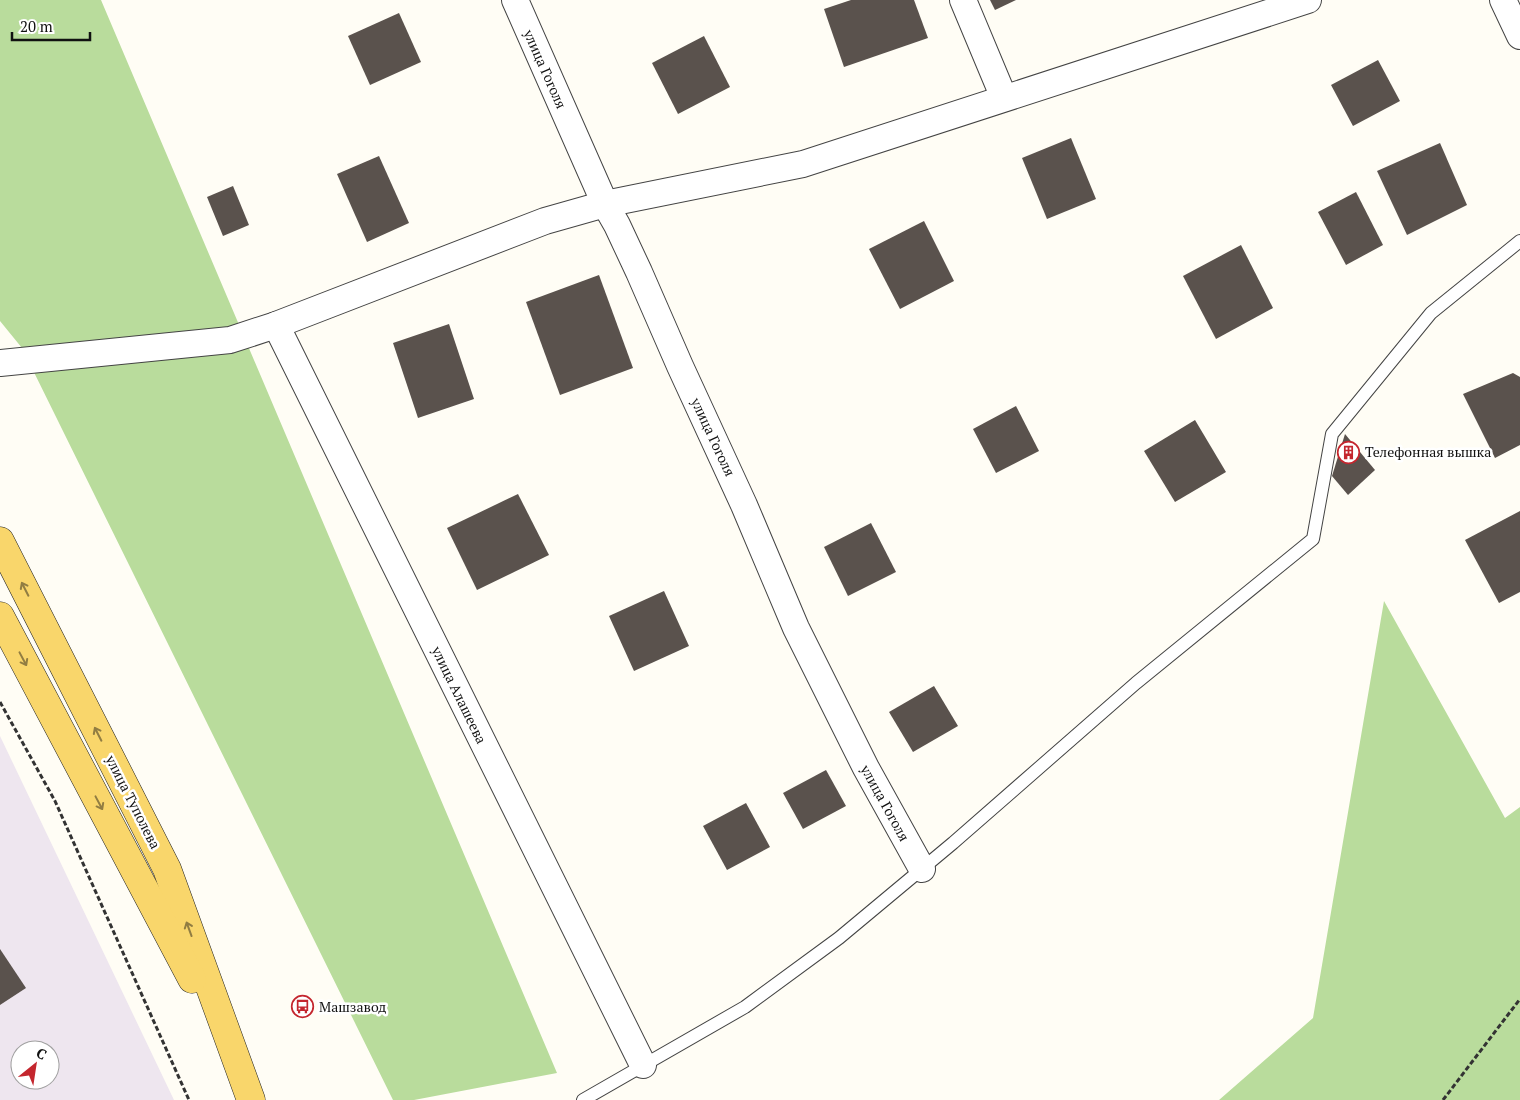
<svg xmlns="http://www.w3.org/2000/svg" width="1520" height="1100" viewBox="0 0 1520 1100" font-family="'PT Serif',serif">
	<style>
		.industrial { fill: #eee6ef; fill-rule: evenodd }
		.forest { fill: #b9dc9c }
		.building { fill: #5a524d }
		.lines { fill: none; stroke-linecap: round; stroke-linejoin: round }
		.lane-casing { stroke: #444; stroke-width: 14 }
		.street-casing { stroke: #444; stroke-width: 28 }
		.primary-casing { stroke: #222; stroke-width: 29 }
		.path { stroke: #333; stroke-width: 3; stroke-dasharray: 5 2.5; stroke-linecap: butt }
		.lane { stroke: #fff; stroke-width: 12 }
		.street { stroke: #fff; stroke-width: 26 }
		.primary { stroke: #f9d66b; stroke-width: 28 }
		.oneway { stroke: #917d42 }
		.labels { text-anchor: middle; stroke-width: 5; stroke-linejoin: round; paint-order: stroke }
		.street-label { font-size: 14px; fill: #111; stroke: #fff }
		.poi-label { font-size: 14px; fill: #111; stroke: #fff; text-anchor: start }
	</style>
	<rect width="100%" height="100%" fill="#fffdf5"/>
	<path class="industrial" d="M0,736L174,1100H0ZM20,1050H50V1080H20Z"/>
	<g class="forest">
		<path d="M0,0H101L557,1073L414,1100H393L22,348L0,321Z"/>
		<path d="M1384,601L1505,818L1520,807V1100H1219L1313,1018Z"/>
	</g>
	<g class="building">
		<path d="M851,0H914L928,38L844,67L824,9Z"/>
		<path d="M990,0H1016L995,10Z"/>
		<path d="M399,13L421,62L370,85L348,36Z"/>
		<path d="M704,36L730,87L678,114L652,63Z"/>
		<path d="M1378,60L1400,101L1353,126L1331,85Z"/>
		<path d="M1071,138L1096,199L1047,219L1022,158Z"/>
		<path d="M1440,143L1467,205L1407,235L1377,171Z"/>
		<path d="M379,156L409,223L367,242L337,174Z"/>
		<path d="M233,186L249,225L223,236L207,197Z"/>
		<path d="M1356,192L1383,245L1346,265L1318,212Z"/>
		<path d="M924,221L954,281L900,309L869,249Z"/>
		<path d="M1241,245L1273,308L1216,339L1183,276Z"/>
		<path d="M599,275L633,368L560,395L526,302Z"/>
		<path d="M449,324L474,399L418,418L393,343Z"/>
		<path d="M1513,373L1520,377V445L1495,458L1463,394Z"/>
		<path d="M1016,406L1039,451L996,473L973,429Z"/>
		<path d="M1195,420L1226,472L1175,502L1144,451Z"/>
		<path d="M1345,434L1375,470L1348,495L1332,476Z"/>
		<path d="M518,494L549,555L477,590L447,528Z"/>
		<path d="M1520,511V592L1499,603L1465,540Z"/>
		<path d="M871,523L896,572L848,596L824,547Z"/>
		<path d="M664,591L689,646L634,671L609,616Z"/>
		<path d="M934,686L958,726L913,752L889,712Z"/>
		<path d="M826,770L846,806L803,829L783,793Z"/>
		<path d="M746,803L770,847L727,870L703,826Z"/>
		<path d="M0,949L26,988L0,1005Z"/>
	</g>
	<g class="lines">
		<defs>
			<path id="lane" d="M583,1100L745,1007L839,938L953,843L1136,683L1313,539L1332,434L1431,313L1520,241"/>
			<g id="street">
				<path d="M515,0L605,204L617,225L639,272L680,366L744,505L796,628L866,768L922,869"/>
				<path d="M963,0L1004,98"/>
				<path d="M1503,0L1520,36"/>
				<path d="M276,325L643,1065"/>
				<path d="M0,363L230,340L276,325L545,221L605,204L803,164L1308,0"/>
			</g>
			<g id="primary">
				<path d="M0,541L167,869L251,1100"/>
				<path d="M0,616L192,979"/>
			</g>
		</defs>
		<use href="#lane" class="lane-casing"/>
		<use href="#street" class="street-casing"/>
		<use href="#primary" class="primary-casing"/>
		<g class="path">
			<path d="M0,702L55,801L189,1100"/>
			<path d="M1443,1100L1520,999"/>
		</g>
		<use href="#lane" class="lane"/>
		<use href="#street" class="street"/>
		<use href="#primary" class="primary"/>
	</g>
	<defs><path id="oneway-shaft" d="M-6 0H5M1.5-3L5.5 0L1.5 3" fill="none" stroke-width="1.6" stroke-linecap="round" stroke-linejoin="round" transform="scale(1.25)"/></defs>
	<g class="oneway">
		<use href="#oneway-shaft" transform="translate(25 589) rotate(-117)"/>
		<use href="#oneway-shaft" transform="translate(23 659) rotate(62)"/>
		<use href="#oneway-shaft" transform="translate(98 734) rotate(-117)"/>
		<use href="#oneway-shaft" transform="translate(99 803) rotate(62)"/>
		<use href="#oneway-shaft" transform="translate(189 929) rotate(-110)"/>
	</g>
	<defs>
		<symbol id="building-ring" viewBox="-11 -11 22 22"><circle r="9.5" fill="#fff" stroke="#c4262e" stroke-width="1.5"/><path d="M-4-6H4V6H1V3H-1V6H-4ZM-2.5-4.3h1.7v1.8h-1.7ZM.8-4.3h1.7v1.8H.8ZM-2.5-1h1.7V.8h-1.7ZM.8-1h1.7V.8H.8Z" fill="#c4262e"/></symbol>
		<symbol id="bus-ring" viewBox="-11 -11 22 22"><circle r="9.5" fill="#fff" stroke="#c4262e" stroke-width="1.5"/><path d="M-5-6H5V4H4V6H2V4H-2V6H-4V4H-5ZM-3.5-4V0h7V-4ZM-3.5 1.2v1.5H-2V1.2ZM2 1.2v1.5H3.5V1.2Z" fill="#c4262e"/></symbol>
	</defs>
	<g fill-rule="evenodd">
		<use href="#building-ring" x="1336" y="440" width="25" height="25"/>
		<use href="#bus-ring" x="290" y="994" width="25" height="25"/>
	</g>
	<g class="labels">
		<g class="street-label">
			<text transform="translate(545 69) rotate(66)" y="5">улица Гоголя</text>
			<text transform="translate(713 437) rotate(65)" y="5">улица Гоголя</text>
			<text transform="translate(459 695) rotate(64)" y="5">улица Алашеева</text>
			<text transform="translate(133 802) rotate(63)" y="5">улица Туполева</text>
			<text transform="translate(885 803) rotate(61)" y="5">улица Гоголя</text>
		</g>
		<g class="poi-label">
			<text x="1365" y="457">Телефонная вышка</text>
			<text x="319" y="1012">Машзавод</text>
		</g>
	</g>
	<g transform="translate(35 1065) rotate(30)"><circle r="24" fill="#ffffff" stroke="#a0a0a0"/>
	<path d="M0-4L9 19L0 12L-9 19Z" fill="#c4262e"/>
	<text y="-8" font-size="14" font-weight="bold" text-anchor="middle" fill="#111111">С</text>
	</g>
	<path d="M12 32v8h78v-8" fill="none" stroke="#111111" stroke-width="2.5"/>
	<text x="20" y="32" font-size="15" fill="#111111" stroke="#ffffff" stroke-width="4" paint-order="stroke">20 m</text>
</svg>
